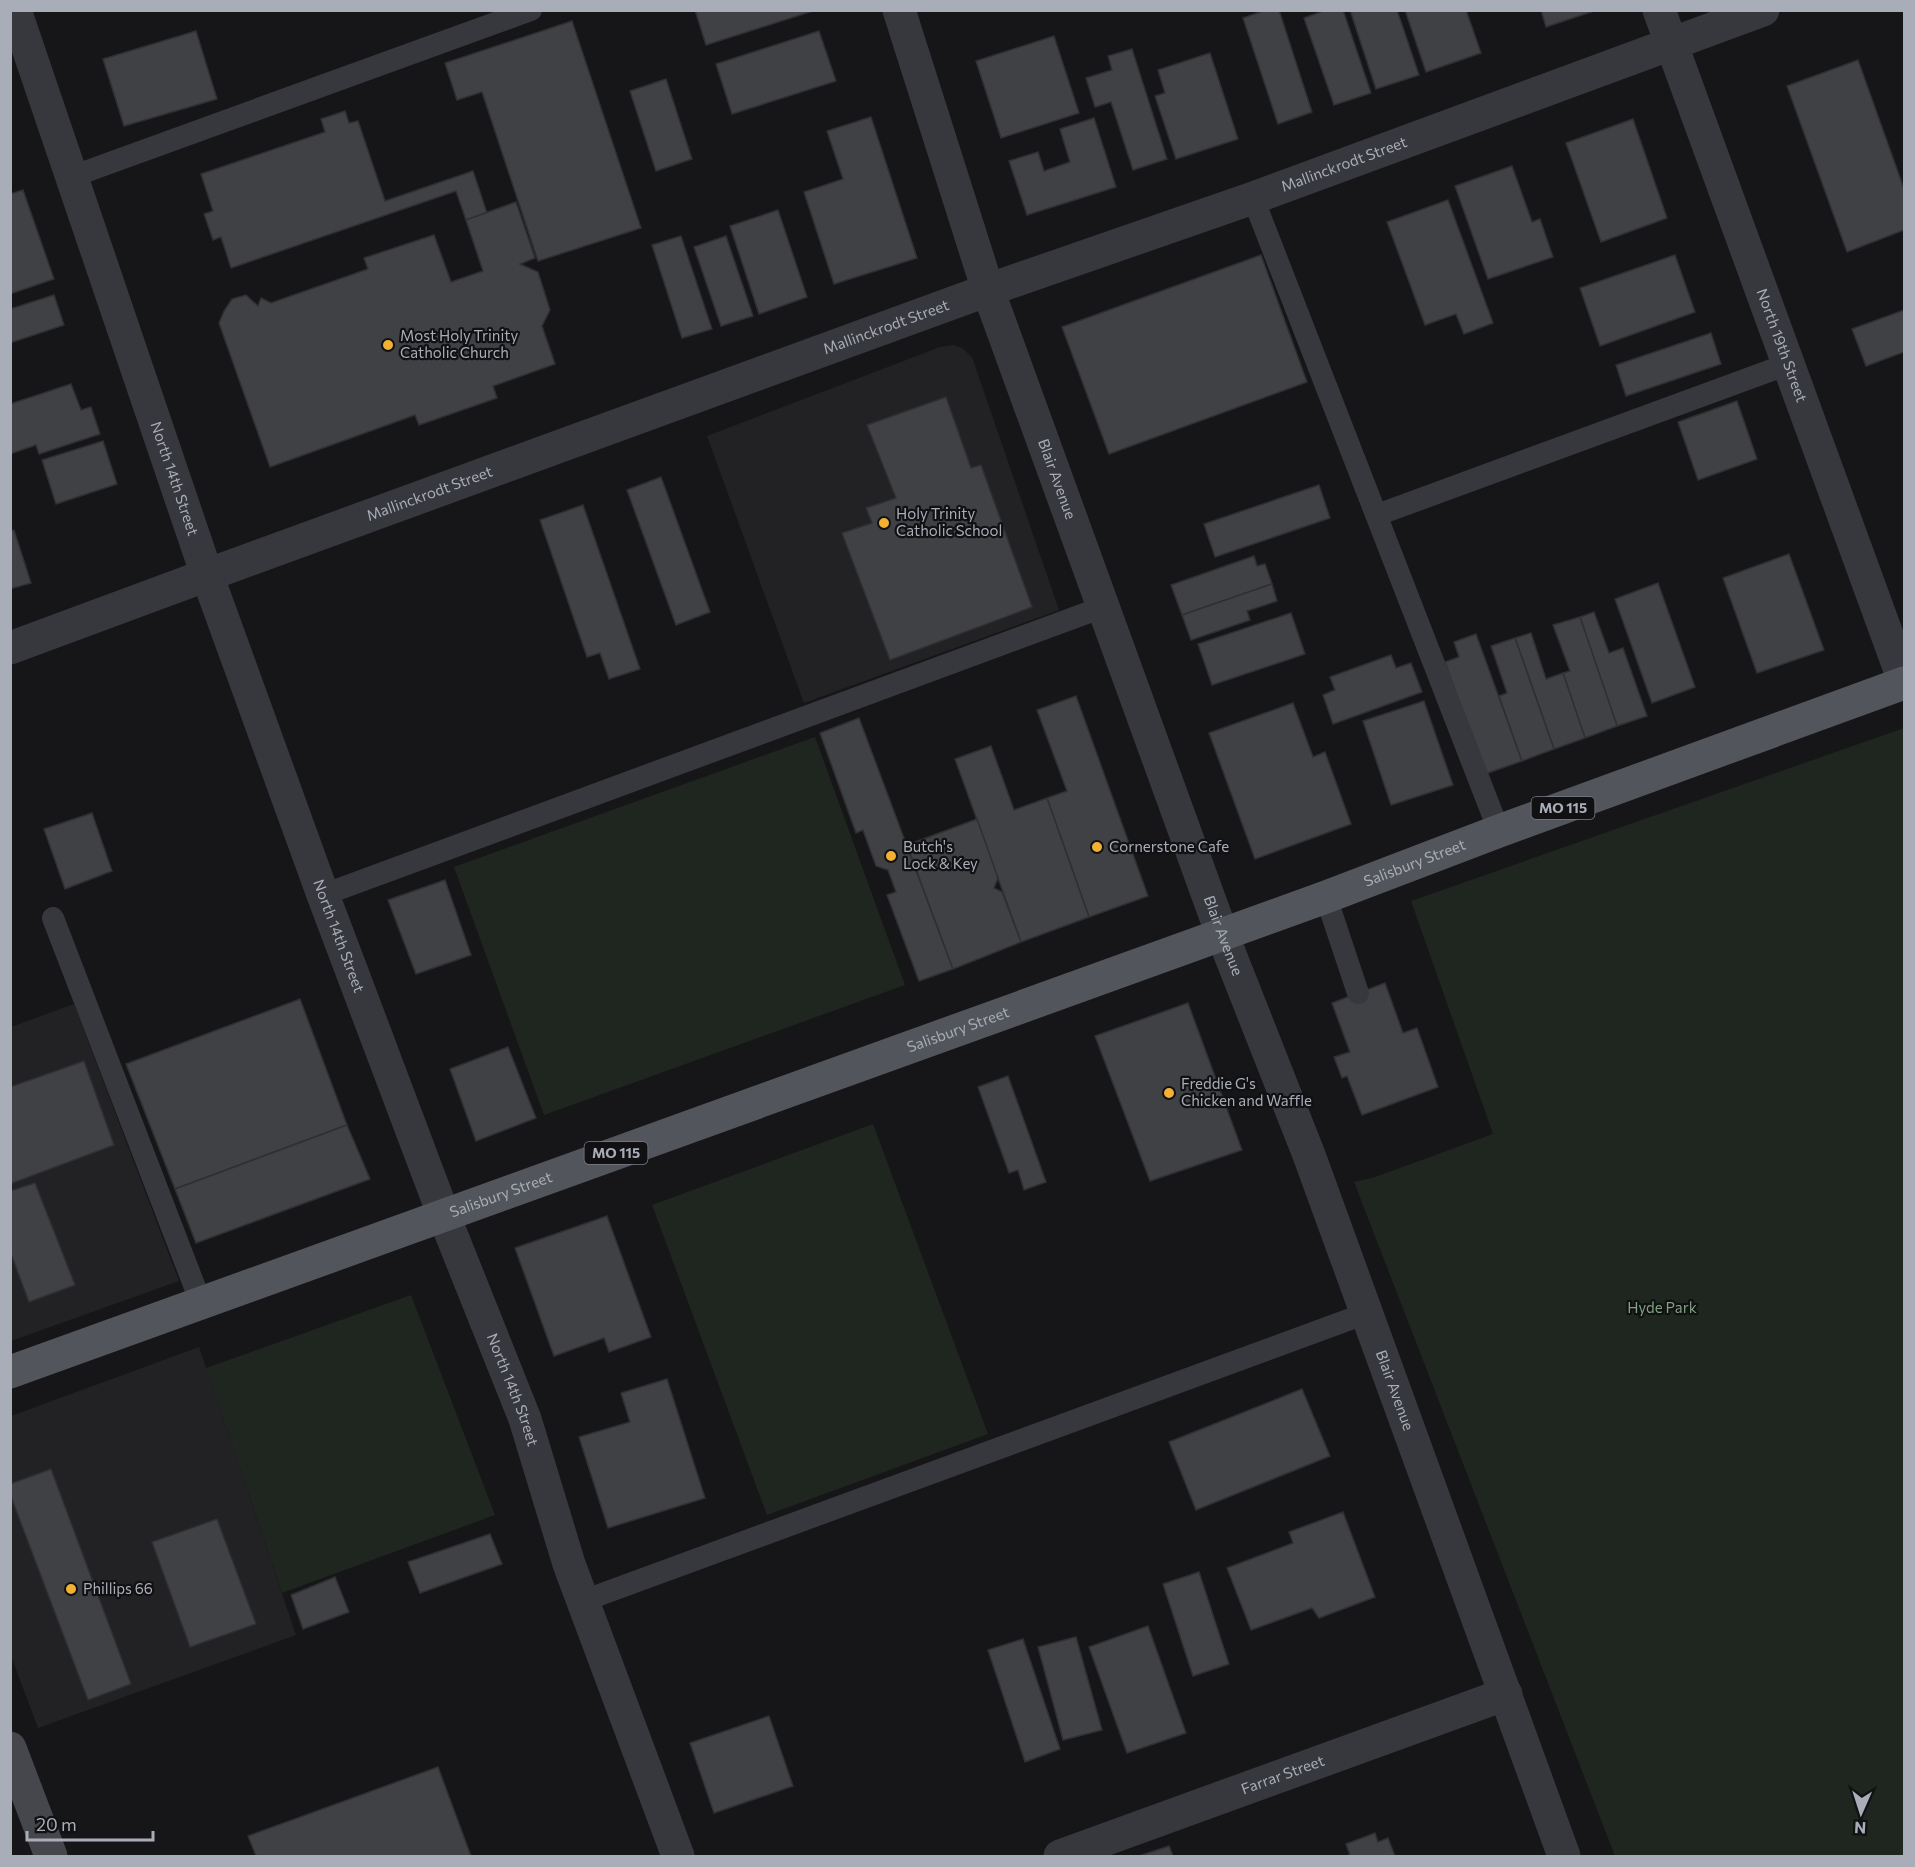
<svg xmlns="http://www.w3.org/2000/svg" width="1915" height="1867" viewBox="0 0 1915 1867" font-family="Commissioner,sans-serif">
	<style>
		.built { fill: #222225 }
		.green { fill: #1e261f }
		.building { fill: #404145; stroke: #303034; stroke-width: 1.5 }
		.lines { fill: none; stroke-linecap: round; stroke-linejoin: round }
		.lane { stroke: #37383d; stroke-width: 22 }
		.street { stroke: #37383d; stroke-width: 33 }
		.secondary { stroke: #45474d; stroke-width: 33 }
		.primary { stroke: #53555c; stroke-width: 33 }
		.poi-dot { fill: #f2b134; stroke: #111113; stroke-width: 2 }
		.labels { text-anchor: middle; stroke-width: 4.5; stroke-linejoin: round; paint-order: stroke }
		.shield { fill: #111113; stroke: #7b7e86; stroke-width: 1.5 }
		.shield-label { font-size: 14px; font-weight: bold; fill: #a8adb8 }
		.street-label { font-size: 15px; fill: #a8adb8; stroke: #111113 }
		.poi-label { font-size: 15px; fill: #a8adb8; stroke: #111113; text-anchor: start }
		.park-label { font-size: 15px; fill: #7fa381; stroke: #111113 }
	</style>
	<rect width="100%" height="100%" fill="#161618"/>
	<g class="built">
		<path d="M953,345L962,348L972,357L1059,610L804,703L707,436L940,347Z"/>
		<path d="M74,1004L179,1281L11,1341V1027Z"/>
		<path d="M199,1347L296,1635L38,1728L11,1656V1416Z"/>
	</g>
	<g class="green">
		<path d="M1904,728V1856H1615L1354,1182L1375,1177L1493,1134L1411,901Z"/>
		<path d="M815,737L905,985L544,1115L454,867Z"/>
		<path d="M873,1124L988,1434L767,1515L652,1205Z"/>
		<path d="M411,1295L495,1515L282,1593L206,1368Z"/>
	</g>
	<g class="building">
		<path d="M695,10H816L706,45Z"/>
		<path d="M1266,10H1279L1312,112L1278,124L1243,18Z"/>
		<path d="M1326,10H1343L1371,93L1334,105L1304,18Z"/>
		<path d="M1350,10H1397L1419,75L1376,89Z"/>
		<path d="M1405,10H1466L1481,53L1426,72Z"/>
		<path d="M1541,10H1597L1546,27Z"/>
		<path d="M572,21L641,228L538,261L482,92L457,100L445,63Z"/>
		<path d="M196,31L217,99L124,126L103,59Z"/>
		<path d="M819,31L836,81L732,114L716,64Z"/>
		<path d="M1054,36L1079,113L1001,138L976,61Z"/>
		<path d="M1132,49L1167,159L1133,170L1111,102L1095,107L1086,78L1112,70L1108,56Z"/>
		<path d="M1210,53L1238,139L1176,159L1155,96L1165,93L1158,70Z"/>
		<path d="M1858,60L1904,189V230L1847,252L1787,86Z"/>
		<path d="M666,79L692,159L656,171L630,91Z"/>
		<path d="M345,111L349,123L358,121L385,201L473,171L487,213L466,220L456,191L231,268L221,237L213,240L204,214L213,211L201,174L325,132L321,119Z"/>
		<path d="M871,117L917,258L834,284L804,192L843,179L827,131Z"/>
		<path d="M1094,118L1116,187L1027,215L1009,161L1038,152L1044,171L1070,162L1060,129Z"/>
		<path d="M1633,119L1667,218L1601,242L1566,143Z"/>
		<path d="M1512,166L1532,222L1540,219L1553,257L1488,279L1455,186Z"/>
		<path d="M23,190L54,279L10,294V194Z"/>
		<path d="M1448,200L1493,323L1464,334L1456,314L1425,325L1387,222Z"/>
		<path d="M516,202L535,258L520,264L538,272L550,310L542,326L555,364L493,386L497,398L419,425L415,415L270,467L219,323L224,311L232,299L246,295L258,306L261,298L271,303L368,269L364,258L434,235L451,282L483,271L466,220Z"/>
		<path d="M778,210L807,297L759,314L730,226Z"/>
		<path d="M681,236L712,329L682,338L652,245Z"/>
		<path d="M726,236L753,316L721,326L694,247Z"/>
		<path d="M1261,255L1307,382L1109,454L1062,327Z"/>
		<path d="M1675,255L1695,312L1600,346L1580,288Z"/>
		<path d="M54,295L64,325L10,343V309Z"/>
		<path d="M1904,310V352L1866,366L1852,329Z"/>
		<path d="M1711,333L1721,364L1626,396L1616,365Z"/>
		<path d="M71,384L81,410L91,407L100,434L39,454L36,445L10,454V404Z"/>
		<path d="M946,397L971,468L981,465L1032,607L890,660L842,533L872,523L866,508L896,498L867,425Z"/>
		<path d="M1737,401L1757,459L1698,480L1678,422Z"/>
		<path d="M103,441L117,484L56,504L42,460Z"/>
		<path d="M661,477L710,612L676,625L627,490Z"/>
		<path d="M1319,485L1330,518L1215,557L1204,524Z"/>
		<path d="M583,505L640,669L609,679L600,653L587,657L540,520Z"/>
		<path d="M14,530L31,583L10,589V531Z"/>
		<path d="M1789,554L1824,650L1757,673L1723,578Z"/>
		<path d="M1254,556L1257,566L1265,564L1272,584L1182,615L1171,585Z"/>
		<path d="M1658,583L1695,687L1652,703L1615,599Z"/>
		<path d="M1272,584L1277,601L1247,611L1250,620L1191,640L1182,615Z"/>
		<path d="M1594,612L1609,653L1623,648L1647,716L1617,726L1580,617Z"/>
		<path d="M1291,613L1305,654L1212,685L1198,644Z"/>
		<path d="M1580,617L1617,726L1585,738L1563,673L1570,671L1553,625Z"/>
		<path d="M1531,633L1546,679L1563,673L1585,738L1554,749L1515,638Z"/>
		<path d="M1476,634L1522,761L1485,774L1445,662L1459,657L1454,642Z"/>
		<path d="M1515,638L1554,749L1522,761L1499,696L1507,693L1491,646Z"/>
		<path d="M1391,655L1396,668L1411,663L1422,692L1333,724L1323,695L1335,690L1330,677Z"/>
		<path d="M1076,696L1148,896L1089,917L1047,798L1067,791L1037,710Z"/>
		<path d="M1424,701L1453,785L1391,805L1363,721Z"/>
		<path d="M1293,703L1313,757L1325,752L1351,824L1255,859L1209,733Z"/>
		<path d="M859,718L953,969L919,981L887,895L896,892L888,870L876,866L863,830L856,833L820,733Z"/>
		<path d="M991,746L1014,810L1047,798L1089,917L1021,942L955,759Z"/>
		<path d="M92,813L112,871L65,889L44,829Z"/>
		<path d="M977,819L998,878L994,888L1002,892L1021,942L953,969L907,845Z"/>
		<path d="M445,880L471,955L416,974L388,900Z"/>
		<path d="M1385,983L1403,1033L1417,1028L1438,1087L1362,1115L1347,1076L1342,1078L1334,1057L1350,1052L1332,1003Z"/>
		<path d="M300,999L347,1125L175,1189L126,1064Z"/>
		<path d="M1188,1003L1242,1150L1150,1181L1095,1036Z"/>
		<path d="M508,1047L536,1118L476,1141L450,1069Z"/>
		<path d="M84,1061L114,1145L10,1184V1087Z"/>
		<path d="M1008,1076L1046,1182L1024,1190L1018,1170L1009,1173L978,1087Z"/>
		<path d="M347,1125L370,1179L196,1243L175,1189Z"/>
		<path d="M35,1183L75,1285L29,1302L10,1251V1191Z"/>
		<path d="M607,1216L651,1337L609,1352L604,1338L554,1356L515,1248Z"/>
		<path d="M667,1379L705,1498L608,1528L579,1437L630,1422L621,1393Z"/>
		<path d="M1302,1389L1330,1456L1196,1510L1169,1442Z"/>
		<path d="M51,1469L131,1684L88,1700L10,1494V1484Z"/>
		<path d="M1343,1512L1375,1597L1319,1618L1312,1608L1251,1630L1227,1568L1293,1543L1289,1532Z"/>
		<path d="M217,1519L256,1624L190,1647L152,1542Z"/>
		<path d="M490,1534L502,1564L420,1593L408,1562Z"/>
		<path d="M1199,1572L1229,1664L1193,1676L1163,1584Z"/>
		<path d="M335,1577L349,1612L303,1629L291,1595Z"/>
		<path d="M1148,1626L1186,1733L1127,1753L1089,1647Z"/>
		<path d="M1076,1637L1102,1730L1063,1740L1038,1647Z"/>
		<path d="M1023,1639L1060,1749L1025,1762L988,1650Z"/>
		<path d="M769,1716L793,1786L714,1813L690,1743Z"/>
		<path d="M438,1767L471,1856H256L248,1836Z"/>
		<path d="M1375,1833L1378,1842L1388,1838L1395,1856H1345L1350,1855L1346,1844Z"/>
		<path d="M1169,1846L1173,1856H1139Z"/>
	</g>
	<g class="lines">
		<g class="lane">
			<path d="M71,177L531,10"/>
			<path d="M1253,198L1499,831"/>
			<path d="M1377,515L1788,364"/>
			<path d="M323,895L1103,607"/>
			<path d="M1326,897L1358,993"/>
			<path d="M53,918L201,1303"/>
			<path d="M583,1601L1367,1313"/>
		</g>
		<g class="street">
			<path id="s1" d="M15,10L207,575L323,895L444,1216L525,1419L569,1564L678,1856"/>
			<path id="s2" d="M899,10L988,290L1222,934L1309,1155L1564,1856"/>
			<path id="s3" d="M1659,10L1904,681"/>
			<path id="s4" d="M10,648L207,575L988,290L1253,198L1763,10"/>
			<path id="s5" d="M1060,1856L1506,1694"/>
		</g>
		<path class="secondary" d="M10,1748L51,1856"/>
		<path class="primary" id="s6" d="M10,1372L1326,897L1499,831L1904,683"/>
	</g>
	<g class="poi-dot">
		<circle cx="388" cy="345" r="6"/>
		<circle cx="884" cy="523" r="6"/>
		<circle cx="1097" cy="847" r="6"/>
		<circle cx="891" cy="856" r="6"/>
		<circle cx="1169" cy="1093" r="6"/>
		<circle cx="71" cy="1589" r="6"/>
	</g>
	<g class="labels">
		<g class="shield">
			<rect x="1531.5" y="797" width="63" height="22" rx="4.5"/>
			<rect x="584.5" y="1142" width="63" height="22" rx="4.5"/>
		</g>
		<g class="shield-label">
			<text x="1563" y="813">MO 115</text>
			<text x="616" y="1158">MO 115</text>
		</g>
		<g class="street-label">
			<text dy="5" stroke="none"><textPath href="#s4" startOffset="1419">Mallinckrodt Street</textPath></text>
			<text dy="5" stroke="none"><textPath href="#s4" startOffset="933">Mallinckrodt Street</textPath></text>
			<text dy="5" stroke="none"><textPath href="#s3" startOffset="357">North 19th Street</textPath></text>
			<text dy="5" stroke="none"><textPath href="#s1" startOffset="495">North 14th Street</textPath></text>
			<text dy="5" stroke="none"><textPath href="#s2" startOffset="495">Blair Avenue</textPath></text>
			<text dy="5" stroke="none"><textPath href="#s4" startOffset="447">Mallinckrodt Street</textPath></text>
			<text dy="5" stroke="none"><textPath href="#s6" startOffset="1494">Salisbury Street</textPath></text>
			<text dy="5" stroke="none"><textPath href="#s1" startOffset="981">North 14th Street</textPath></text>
			<text dy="5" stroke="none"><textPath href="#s2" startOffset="981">Blair Avenue</textPath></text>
			<text dy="5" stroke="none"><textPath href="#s6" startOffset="1008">Salisbury Street</textPath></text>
			<text dy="5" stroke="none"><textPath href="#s6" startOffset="522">Salisbury Street</textPath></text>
			<text dy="5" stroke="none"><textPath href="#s1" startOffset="1467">North 14th Street</textPath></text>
			<text dy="5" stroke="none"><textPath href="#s2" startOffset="1467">Blair Avenue</textPath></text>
			<text dy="5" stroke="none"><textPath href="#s5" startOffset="237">Farrar Street</textPath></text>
		</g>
		<g class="poi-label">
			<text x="400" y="341">Most Holy Trinity<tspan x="400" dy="17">Catholic Church</tspan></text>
			<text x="896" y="519">Holy Trinity<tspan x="896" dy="17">Catholic School</tspan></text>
			<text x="903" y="852">Butch's<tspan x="903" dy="17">Lock &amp; Key</tspan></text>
			<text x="1109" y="852">Cornerstone Cafe</text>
			<text x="1181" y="1089">Freddie G's<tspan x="1181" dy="17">Chicken and Waffle</tspan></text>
			<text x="83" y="1594">Phillips 66</text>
		</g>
		<g class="park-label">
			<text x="1662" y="1313">Hyde Park</text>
		</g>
	</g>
	<rect width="1915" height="1867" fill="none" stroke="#a8adb8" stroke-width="24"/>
	<g transform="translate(1861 1813) rotate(183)" stroke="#111113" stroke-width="4.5" paint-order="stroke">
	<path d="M0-4.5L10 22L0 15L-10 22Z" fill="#a8adb8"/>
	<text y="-9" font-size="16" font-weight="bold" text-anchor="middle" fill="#a8adb8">N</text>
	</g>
	<path d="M27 1831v9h126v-9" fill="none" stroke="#a8adb8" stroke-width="3"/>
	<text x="36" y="1831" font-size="18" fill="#a8adb8" stroke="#111113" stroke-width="4.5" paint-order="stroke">20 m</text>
</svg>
